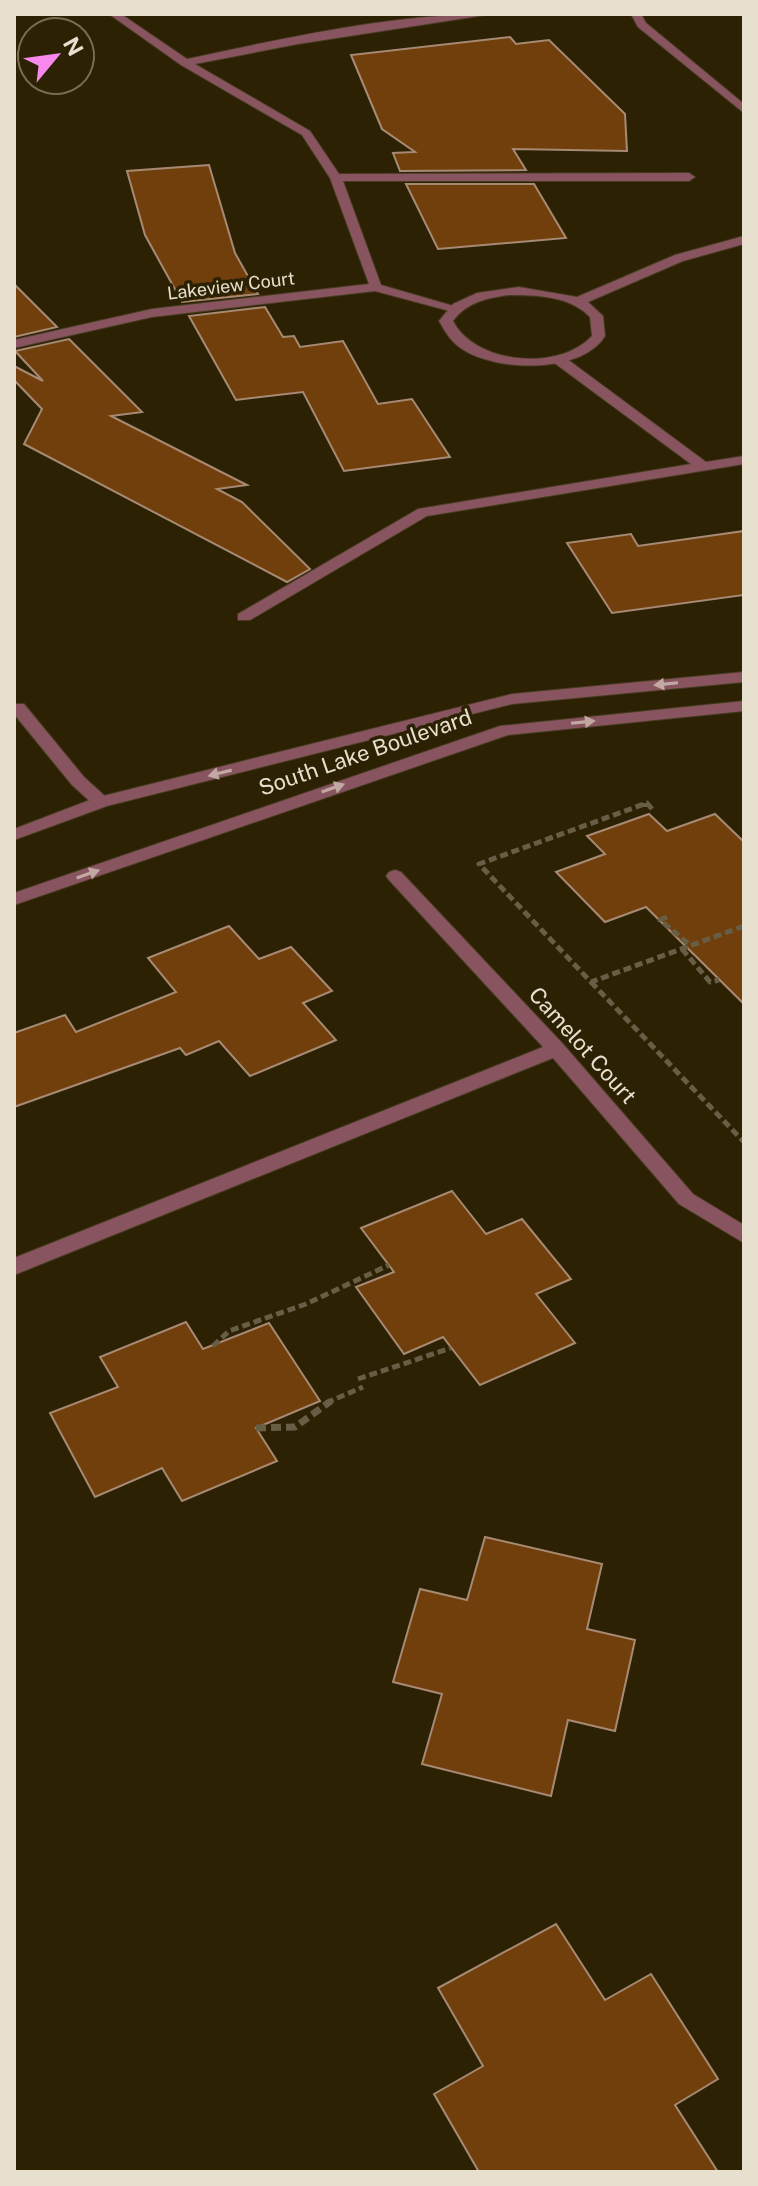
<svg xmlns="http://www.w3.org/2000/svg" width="758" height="2186" viewBox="0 0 758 2186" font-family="'Public Sans',sans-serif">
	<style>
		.building { fill: #713f0b; stroke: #a78a74; stroke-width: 2 }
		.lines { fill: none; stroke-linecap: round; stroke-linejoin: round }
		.service-casing { stroke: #473c20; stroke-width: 2 }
		.minor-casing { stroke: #473c20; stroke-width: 2 }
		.path-far2 { stroke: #685e45; stroke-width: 4; stroke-dasharray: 6 3; stroke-linecap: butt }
		.path-far1 { stroke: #685e45; stroke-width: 5; stroke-dasharray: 8 4; stroke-linecap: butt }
		.path { stroke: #685e45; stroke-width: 7; stroke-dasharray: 10 5; stroke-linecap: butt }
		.service { fill: #87545f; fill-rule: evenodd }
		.minor { fill: #87545f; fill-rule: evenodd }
		.oneway { fill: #c1a8a2 }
		.labels { text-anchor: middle; stroke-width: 7; stroke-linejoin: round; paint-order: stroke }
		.far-street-label { font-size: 18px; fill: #e7e0cf; stroke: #2d2104 }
		.street-label { font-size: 22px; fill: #e7e0cf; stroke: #2d2104 }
	</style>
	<rect width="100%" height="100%" fill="#2d2104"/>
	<g class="building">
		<path d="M510,37L516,44L549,40L625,114L627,151L513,149L526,170L400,171L393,153L415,152L382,129L351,55Z"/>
		<path d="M209,165L235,253L258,294L182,302L145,235L127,171Z"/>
		<path d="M406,184H534L566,238L438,249Z"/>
		<path d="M14,284L57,327L14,337Z"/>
		<path d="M265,307L283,337L294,336L300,347L343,341L378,404L412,399L450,457L344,471L303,392L236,400L189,316Z"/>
		<path d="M69,339L142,412L111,416L247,485L217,489L242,502L310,569L287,582L24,444L42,409L14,380V366L43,381L15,351Z"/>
		<path d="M744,531V595L612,613L567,543L631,534L638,546Z"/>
		<path d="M649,814L667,831L715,814L744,842V1004L646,907L605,922L556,872L605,854L587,836Z"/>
		<path d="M229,926L259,959L291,947L332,991L303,1003L336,1040L250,1076L219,1041L186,1055L180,1048L14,1107V1033L65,1015L76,1032L176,992L148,958Z"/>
		<path d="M452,1191L486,1234L522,1219L571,1279L536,1294L575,1343L480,1385L443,1337L404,1354L356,1287L394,1272L361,1228Z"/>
		<path d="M186,1322L203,1349L269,1323L320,1401L256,1428L277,1461L182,1501L162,1468L95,1497L50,1413L118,1387L100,1357Z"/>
		<path d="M485,1537L602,1564L587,1629L635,1640L615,1731L568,1720L551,1796L422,1764L442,1694L393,1682L420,1589L467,1600Z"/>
		<path d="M556,1924L605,2000L651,1974L718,2079L675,2105L718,2172H479L434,2094L483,2066L438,1988Z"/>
	</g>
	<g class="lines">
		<defs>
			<g id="service">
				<path d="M109,14H121L187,59C286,38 391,14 492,14L298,44L195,64L310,131L339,174L689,173L695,177L689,181H343L381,285L457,307V313L375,291L152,317L14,348V340L152,309L369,284L330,178L302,135L181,65Z"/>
				<path d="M553,356H563L706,462L744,456V464L427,516L250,620H238V614L418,509L691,464L553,362Z"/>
				<path d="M14,704H24L84,777L107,798L110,802L107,806H95L72,785L14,714Z"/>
				<path d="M395,870L401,872L563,1044L693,1194L744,1225V1243L679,1204L553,1058L14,1275V1258L543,1047L389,880L386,876L389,872Z"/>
			</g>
			<g id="minor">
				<path d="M631,14H641L646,23L744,104V113L638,27Z"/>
				<path d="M744,236V244L683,261L588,302L603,316L605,336C582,374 496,372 462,349C451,342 446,333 439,321L453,304L477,293L519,287L577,297L675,255ZM509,295C537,295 570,296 590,317L592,336C559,372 475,364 453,321C467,302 487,298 509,295Z"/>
				<path d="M744,672V682L512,704L107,806L14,840V829L95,798L512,694Z"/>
				<path d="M744,701V711L508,735L14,905V893L500,726Z"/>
			</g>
		</defs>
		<use href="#service" class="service-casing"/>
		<use href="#minor" class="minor-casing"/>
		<path class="path-far2" d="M642,805H649"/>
		<g class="path-far1">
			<path d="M652,809L647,803L479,864L591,982L744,926"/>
			<path d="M667,917L660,920L691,946"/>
			<path d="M682,949L710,982L719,980"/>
			<path d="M591,982L744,1142"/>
			<path d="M213,1346L229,1331L306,1304L389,1265"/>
			<path d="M358,1379L451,1348"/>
			<path d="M326,1403L363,1387"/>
		</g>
		<path class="path" d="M256,1428L295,1427L331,1401"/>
		<use href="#service" class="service"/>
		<use href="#minor" class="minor"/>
	</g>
	<defs><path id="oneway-solid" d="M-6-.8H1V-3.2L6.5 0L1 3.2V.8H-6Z" transform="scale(2)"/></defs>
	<g class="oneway">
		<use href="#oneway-solid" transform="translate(666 684) rotate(174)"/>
		<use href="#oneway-solid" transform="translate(583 722) rotate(-6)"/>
		<use href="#oneway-solid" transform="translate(220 773) rotate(166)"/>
		<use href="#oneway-solid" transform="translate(333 788) rotate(-19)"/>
		<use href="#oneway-solid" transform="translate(88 874) rotate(-19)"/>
	</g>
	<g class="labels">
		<g class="far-street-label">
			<text transform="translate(231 286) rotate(-7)" y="6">Lakeview Court</text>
		</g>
		<g class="street-label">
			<text transform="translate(365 752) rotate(-19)" y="8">South Lake Boulevard</text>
			<text transform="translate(583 1045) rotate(48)" y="8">Camelot Court</text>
		</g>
	</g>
	<rect width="758" height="2186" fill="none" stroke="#e7e0cf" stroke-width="32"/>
	<g transform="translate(56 56) rotate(61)"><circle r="38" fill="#2d2104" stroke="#776d55" stroke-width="2"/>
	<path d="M0-6L14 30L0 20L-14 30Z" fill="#f888eb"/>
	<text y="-12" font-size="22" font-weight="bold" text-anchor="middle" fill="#e7e0cf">N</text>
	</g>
</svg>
